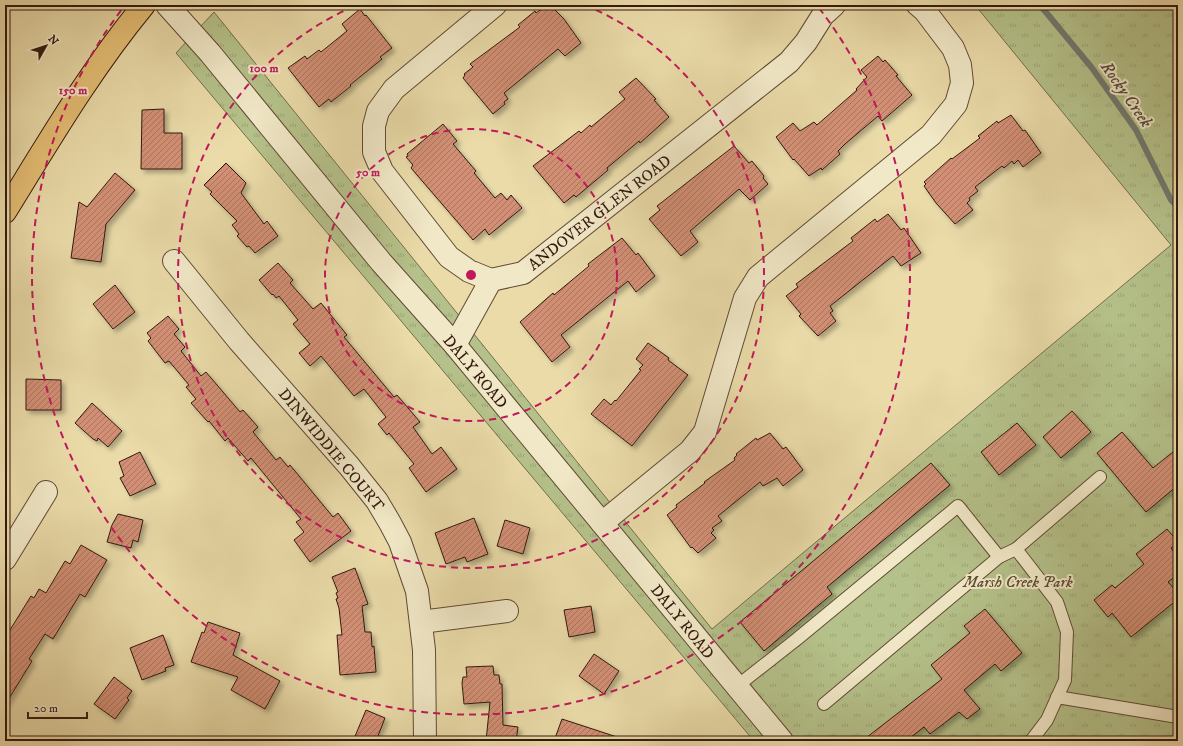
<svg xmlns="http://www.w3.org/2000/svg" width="1183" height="746" viewBox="0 0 1183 746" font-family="'IM FELL DW Pica',serif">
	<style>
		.grass { fill: url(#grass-tufts); stroke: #746d4c }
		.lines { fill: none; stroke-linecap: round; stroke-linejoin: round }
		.stream { stroke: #717970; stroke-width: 6 }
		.building { fill: url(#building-hatch); stroke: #33190e; filter: url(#shadow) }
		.service-casing { stroke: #614a35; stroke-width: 14 }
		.minor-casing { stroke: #614a35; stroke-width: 24 }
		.primary-casing { stroke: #33190e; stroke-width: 24 }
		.service { stroke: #f1e8c7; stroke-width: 12 }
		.minor { stroke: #f1e8c7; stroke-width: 22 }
		.primary { stroke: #e5be74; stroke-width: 22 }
		.ring { fill: none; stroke: #c2185b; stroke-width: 2; stroke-dasharray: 7 5 }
		.labels { text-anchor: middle; stroke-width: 4; stroke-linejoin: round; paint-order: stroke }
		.street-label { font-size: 16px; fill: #33190e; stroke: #f1e8c7 }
		.park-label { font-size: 16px; font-style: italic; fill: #5a4b33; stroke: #f1e8c7 }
		.water-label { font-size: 17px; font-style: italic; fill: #52493f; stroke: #f1e8c7 }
		.centre { fill: #c2185b; stroke: #f1e8c7; stroke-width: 2 }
		.ring-label { font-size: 12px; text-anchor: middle; font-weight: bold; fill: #c2185b; stroke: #f1e8c7; stroke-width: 4; stroke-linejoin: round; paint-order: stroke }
	</style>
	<defs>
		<pattern id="grass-tufts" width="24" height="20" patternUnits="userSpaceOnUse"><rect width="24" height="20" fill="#b5c18a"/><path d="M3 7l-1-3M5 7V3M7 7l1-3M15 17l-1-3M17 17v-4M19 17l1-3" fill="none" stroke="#9ca576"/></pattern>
		<pattern id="building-hatch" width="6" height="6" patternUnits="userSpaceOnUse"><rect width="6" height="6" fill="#d28f75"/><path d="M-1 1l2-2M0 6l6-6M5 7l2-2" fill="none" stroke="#ab745e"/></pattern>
		<filter id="shadow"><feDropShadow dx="3.5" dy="3.5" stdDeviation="2" flood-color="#0004"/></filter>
	</defs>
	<rect width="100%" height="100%" fill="#eadba9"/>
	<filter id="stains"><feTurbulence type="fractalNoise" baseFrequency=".005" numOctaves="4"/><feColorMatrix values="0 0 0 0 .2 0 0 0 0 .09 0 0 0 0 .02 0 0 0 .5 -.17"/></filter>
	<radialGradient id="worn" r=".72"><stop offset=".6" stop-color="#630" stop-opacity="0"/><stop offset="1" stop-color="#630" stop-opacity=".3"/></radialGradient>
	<path class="grass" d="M975,5H1178V741H754L176,53L214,12L712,629L1171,245Z"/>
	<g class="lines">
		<path class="stream" d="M1040,5L1092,68L1136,130L1171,200L1178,207"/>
	</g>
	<g class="building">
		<path d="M547,5H550L564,19L581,43L565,56L558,49L504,93L508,99L504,102L505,104L493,114L463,78L465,75L464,74L473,67L470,64L520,27L518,25L535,11L536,13Z"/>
		<path d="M360,9L365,16L366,15L392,48L380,57L382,59L350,85L351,86L331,102L329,99L319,107L288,68L305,56L307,59L319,50L321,52L347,31L342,24Z"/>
		<path d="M878,56L883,62L885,60L898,75L896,76L912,95L882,121L878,116L845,144L838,151L840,154L822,170L821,168L809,176L794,159L793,160L776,137L793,123L800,131L814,122L817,125L857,90L856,89L867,77L861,70Z"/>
		<path d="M636,78L656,99L654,100L669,117L640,143L639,141L607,168L608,170L576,197L574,195L564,203L533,166L579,131L581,133L590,125L591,127L625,99L619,92Z"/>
		<path d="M164,109V133H182V169H141L142,110Z"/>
		<path d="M1011,115L1023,131L1025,130L1041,153L1023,167L1018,160L1014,164L1012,161L1004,168L1002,166L975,187L978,191L969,198L970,200L967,203L973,210L955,224L936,203L924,186L926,184L924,182L951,158L952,159L980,138L978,136L997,121L998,123Z"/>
		<path d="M443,124L457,141L453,144L476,171L474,173L495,198L501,193L507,200L511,195L522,208L489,235L485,229L473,240L411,168L413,165L406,157L408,156L407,154Z"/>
		<path d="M734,146L749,163L752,161L764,176L763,178L768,184L750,200L739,189L690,231L698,242L681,256L649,219L660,210L657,206Z"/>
		<path d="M226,163L246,183L241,193L264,224L267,221L278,236L255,253L249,246L247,247L237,236L239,234L232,225L237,221L210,194L212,192L204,185Z"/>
		<path d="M115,173L135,190L106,224L101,262L71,258L79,202L87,207Z"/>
		<path d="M888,214L901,230L904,228L921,253L901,266L893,256L830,306L833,311L830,313L836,321L818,336L799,316L801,314L786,296L798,287L796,284L853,241L851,238L875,219L877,222Z"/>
		<path d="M622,238L636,255L638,253L655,276L636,292L628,281L561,335L570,347L552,362L520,322L553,293L554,295L589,266L588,264Z"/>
		<path d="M278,263L293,280L290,283L313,309L321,303L347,335L344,337L394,397L397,395L420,422L413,427L432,454L441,447L457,469L426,492L409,468L414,464L389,433L387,435L378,424L386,417L364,389L354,396L321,356L310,366L299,353L310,344L293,324L298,320L279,296L276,298L273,294L272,295L259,280Z"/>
		<path d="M115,285L135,312L113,329L93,304Z"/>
		<path d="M168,316L179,329L174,334L185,347L181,351L201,376L206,372L240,412L243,410L258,427L253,432L276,460L280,457L288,467L290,465L333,517L338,513L351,531L310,562L294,540L304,532L296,522L301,519L251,458L248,461L228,438L225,441L209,421L208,422L191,403L196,399L186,387L189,385L169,361L165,363L148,341L151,338L147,333Z"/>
		<path d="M648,343L669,358L668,360L688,375L632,446L591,414L604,399L611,405L615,400L616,401L641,370L639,369L643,365L636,359Z"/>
		<path d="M26,379L61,380V410H26Z"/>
		<path d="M92,403L122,431L108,447L98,438L97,441L93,439L75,423Z"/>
		<path d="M1072,411L1091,432L1061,458L1043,437Z"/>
		<path d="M1017,423L1036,445L999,475L981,452Z"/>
		<path d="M1122,432L1153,468L1178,448V485L1146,512L1097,453Z"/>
		<path d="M770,433L783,449L786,447L803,470L783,486L777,478L763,486L760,482L718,516L722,521L712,528L714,530L711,533L716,538L698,553L692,547L691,548L667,515L677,507L676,505L705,483L704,482L735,460L734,458L737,455L736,454L756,438L757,440Z"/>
		<path d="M140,452L156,484L130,496L120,478L124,476L119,462Z"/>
		<path d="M931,463L950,485L827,587L832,594L764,651L740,622Z"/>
		<path d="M118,514L143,520L138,542L133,540L131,548L107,542L112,525Z"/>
		<path d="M474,518L488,554L467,562L465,557L446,564L435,533Z"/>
		<path d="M505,520L530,528L523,554L497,546Z"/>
		<path d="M1167,529L1178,542L1171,548L1178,557V574L1168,582L1178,593V599L1131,637L1112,613L1108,617L1094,600L1112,585L1115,588L1144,564L1136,554Z"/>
		<path d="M81,545L107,560L85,597L80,594L53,639L45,634L29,659L32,661L5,705V638L31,596L34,598L39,589L46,593L65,561L70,564Z"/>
		<path d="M355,568L368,604L362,606L365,632H371L372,647L374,646L376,672L340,675L337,635H342L339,608L336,599L338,598L336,593L338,592L332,577Z"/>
		<path d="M591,606L595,632L569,637L564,610Z"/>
		<path d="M985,609L1022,653L1001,671L995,664L964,690L980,709L967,719L959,712L930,734L924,727L906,741H862L942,679L931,665L970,633L964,626Z"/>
		<path d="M208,622L240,633L233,655L280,681L265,709L231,690L238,677L191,662L202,632L204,633Z"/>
		<path d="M163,635L174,665L165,668L166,671L142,680L130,648Z"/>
		<path d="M594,654L619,671L604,694L579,676Z"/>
		<path d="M493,666L494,675H499L500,684H502L503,725L518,727L516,741H486L490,702L464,704L462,683L463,677H467L466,667Z"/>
		<path d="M114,677L132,691L127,698L129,700L115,719L94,704Z"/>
		<path d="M366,710L385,718L376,741H353Z"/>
		<path d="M562,719L620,738V741H554Z"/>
	</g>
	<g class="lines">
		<defs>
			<g id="service">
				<path d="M736,687L797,639L958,506L999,557"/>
				<path d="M1057,697L1178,717"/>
				<path d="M824,704L999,557L1016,549"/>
				<path d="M1031,741L1047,720L1065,680L1067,632L1057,602L1016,549L1100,477"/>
			</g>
			<g id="minor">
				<path d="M167,5L210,53L381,262L455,345L782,741"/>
				<path d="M495,5L394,89L378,111L374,126V152L382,171L449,257L469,271L491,280L523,273L789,62L806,42L823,15L834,5"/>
				<path d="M174,261L239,341L349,466L377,501L390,523L400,542L417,591L424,650L425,741"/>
				<path d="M455,345L491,280"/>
				<path d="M602,523L690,451L705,432L745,298L758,277L931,135L956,104L962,83L960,65L953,48L925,11L918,5"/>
				<path d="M5,559L46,492"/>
				<path d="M421,622L507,611"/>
			</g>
			<path id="primary" d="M5,212C49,141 91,69 144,5"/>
		</defs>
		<use href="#service" class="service-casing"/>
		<use href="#minor" class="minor-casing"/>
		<use href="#primary" class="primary-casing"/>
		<use href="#service" class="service"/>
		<use href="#minor" class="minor"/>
		<use href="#primary" class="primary"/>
	</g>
	<g class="ring">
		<circle cx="471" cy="275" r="146"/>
		<path d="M585 5A293 293 0 1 1 357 5"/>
		<path d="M819 8A439 439 0 1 1 123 8"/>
	</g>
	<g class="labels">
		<g class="street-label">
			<text transform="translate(599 212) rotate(-38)" y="6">ANDOVER GLEN ROAD</text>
			<text transform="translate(476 371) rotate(50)" y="6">DALY ROAD</text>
			<text transform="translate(332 449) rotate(50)" y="6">DINWIDDIE COURT</text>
			<text transform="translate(683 621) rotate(51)" y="6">DALY ROAD</text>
		</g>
		<g class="park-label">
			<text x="1018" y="587">Marsh Creek Park</text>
		</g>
		<g class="water-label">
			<text transform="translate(1127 94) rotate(55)" y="6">Rocky Creek</text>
		</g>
	</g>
	<circle cx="471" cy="275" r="6" class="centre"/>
	<g class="ring-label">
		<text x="264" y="72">100 m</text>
		<text x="73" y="94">150 m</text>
		<text x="368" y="176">50 m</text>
	</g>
	<rect width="1183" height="746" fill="none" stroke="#eadba9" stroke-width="20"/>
	<rect x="6" y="6" width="1171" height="734" fill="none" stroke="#33190e" stroke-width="2"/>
	<rect x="10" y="10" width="1163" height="726" fill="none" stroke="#33190e"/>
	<g transform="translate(46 46) rotate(51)" stroke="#f1e8c7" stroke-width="3" paint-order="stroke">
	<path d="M0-3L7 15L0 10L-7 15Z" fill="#33190e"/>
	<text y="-6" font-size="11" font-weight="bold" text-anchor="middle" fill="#33190e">N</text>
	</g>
	<path d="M28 712v6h59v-6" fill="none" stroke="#33190e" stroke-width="2"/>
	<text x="34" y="712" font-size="12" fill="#33190e" stroke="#f1e8c7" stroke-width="3" paint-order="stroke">20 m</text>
	<rect width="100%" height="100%" filter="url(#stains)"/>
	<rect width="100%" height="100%" fill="url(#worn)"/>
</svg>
